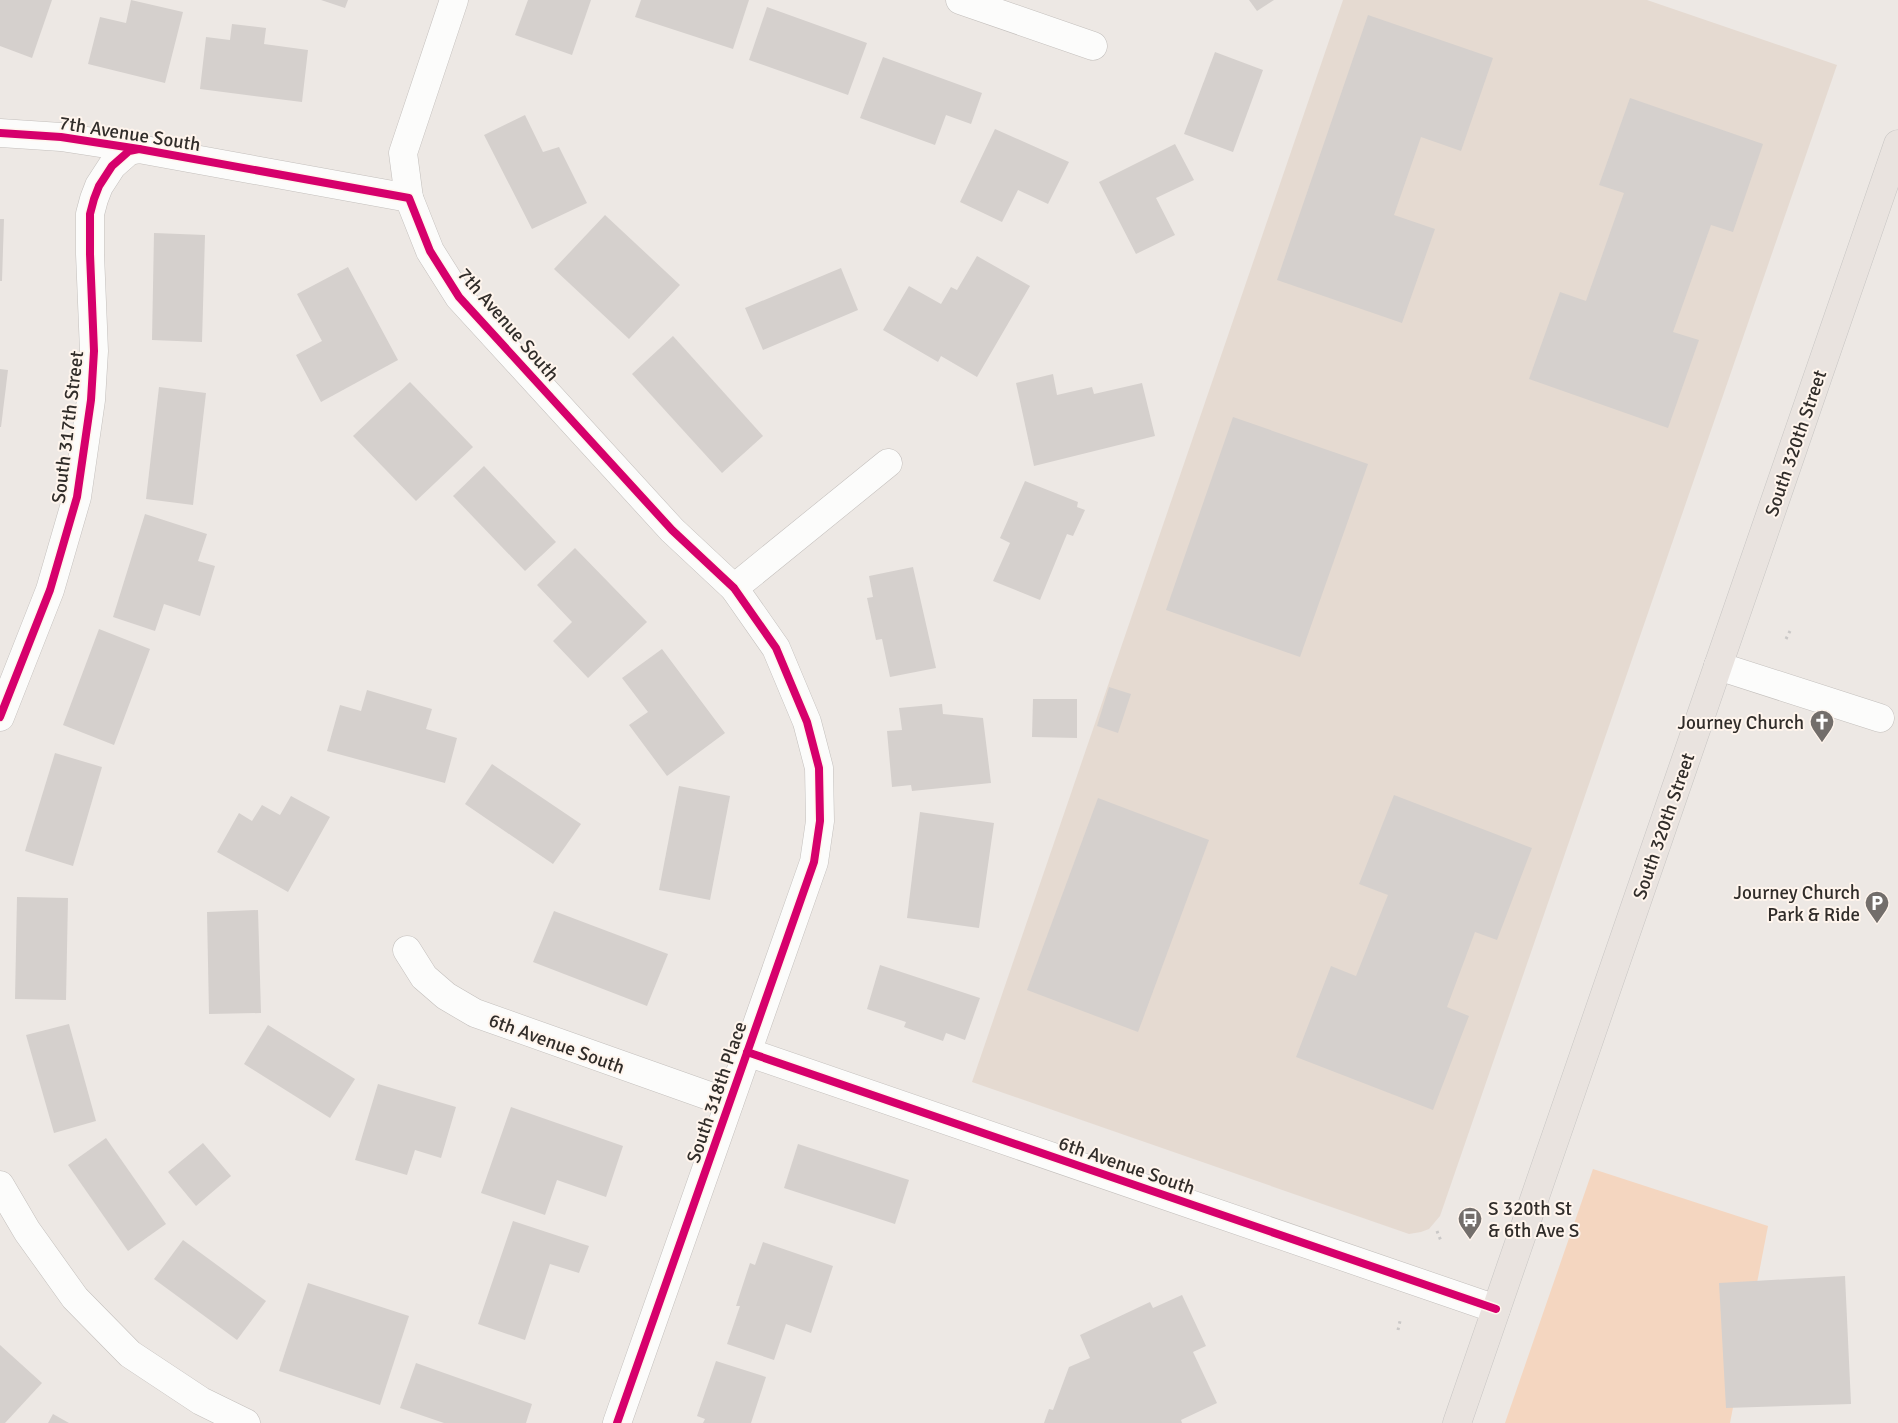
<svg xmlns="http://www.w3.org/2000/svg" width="1898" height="1423" viewBox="0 0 1898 1423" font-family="Signika,sans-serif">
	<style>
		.built { fill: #e5dad1 }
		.green { fill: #f4d6c0 }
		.building { fill: #d5d0cd }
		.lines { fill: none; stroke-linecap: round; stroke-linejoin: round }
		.minor-casing { stroke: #c3bfbc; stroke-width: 29 }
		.major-casing { stroke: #c7c5c3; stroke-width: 29 }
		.path { stroke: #cac8c7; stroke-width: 3; stroke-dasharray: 2.5 4; stroke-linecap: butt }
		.minor { stroke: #fcfcfb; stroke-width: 28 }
		.major { stroke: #e9e3df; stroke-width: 28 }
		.cycleway-casing { stroke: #fff5ed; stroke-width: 11 }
		.cycleway { stroke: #d6006c; stroke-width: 8 }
		.labels { text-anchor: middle; stroke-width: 4; stroke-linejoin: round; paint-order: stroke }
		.street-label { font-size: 19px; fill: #312d2a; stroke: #fff5ed }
		.poi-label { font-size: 19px; fill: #312d2a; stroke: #fff5ed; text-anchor: end }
	</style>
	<rect width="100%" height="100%" fill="#ede8e4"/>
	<path class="built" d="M1343,0H1647L1837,65L1440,1216L1429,1229L1421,1232L1409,1234L972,1082Z"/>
	<path class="green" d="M1593,1169L1768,1226L1730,1423H1505Z"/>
	<g class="building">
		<path d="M0,0H52L32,58L0,46Z"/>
		<path d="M131,0L183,12L165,83L88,64L100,17L126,23Z"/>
		<path d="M321,0H348L345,8Z"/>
		<path d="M528,0H591L572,55L515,35Z"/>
		<path d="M641,0H749L733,49L635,17Z"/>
		<path d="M1249,0H1274L1257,11Z"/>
		<path d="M767,7L867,43L848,95L749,60Z"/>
		<path d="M1368,15L1493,58L1461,151L1421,137L1394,215L1435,229L1402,323L1277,280Z"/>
		<path d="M232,24L266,28L264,44L308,50L302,102L200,89L206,37L230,40Z"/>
		<path d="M1215,52L1263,70L1233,152L1184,134Z"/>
		<path d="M883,57L982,93L971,124L946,115L935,145L860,118Z"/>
		<path d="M1630,98L1763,144L1733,232L1711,225L1673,332L1699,340L1668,428L1529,379L1560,292L1586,301L1624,193L1599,185Z"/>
		<path d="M525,115L543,152L559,147L587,203L532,229L484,135Z"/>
		<path d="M995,129L1069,162L1048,204L1018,190L1002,222L960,202Z"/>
		<path d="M1175,144L1194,180L1156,198L1175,235L1136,254L1099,182Z"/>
		<path d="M605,215L680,285L629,339L554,269Z"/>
		<path d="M0,219H4L2,281H0Z"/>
		<path d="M154,233L205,235L202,342L152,340Z"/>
		<path d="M977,256L1030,286L977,377L941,356L938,362L883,330L909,286L941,304L951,287L957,290Z"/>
		<path d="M348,267L398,360L321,402L296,355L322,341L297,294Z"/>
		<path d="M841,268L858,310L763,350L745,308Z"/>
		<path d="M673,336L763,436L722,473L632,374Z"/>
		<path d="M0,369L8,370L1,427H0Z"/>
		<path d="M1053,374L1057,395L1092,387L1094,394L1142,383L1155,436L1034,466L1016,383Z"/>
		<path d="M410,382L473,447L416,501L353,436Z"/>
		<path d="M159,387L206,393L193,505L146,499Z"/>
		<path d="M1233,417L1368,464L1300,657L1166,610Z"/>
		<path d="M484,466L556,542L525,571L453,496Z"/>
		<path d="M1025,481L1078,502L1077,507L1085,510L1073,536L1067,534L1040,600L993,581L1010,543L1000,538Z"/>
		<path d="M145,514L207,534L198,561L215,566L200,616L164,604L155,631L113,617Z"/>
		<path d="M575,548L647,622L588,678L553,641L572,622L537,585Z"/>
		<path d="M913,567L936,668L890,677L882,639L876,640L867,598L873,597L869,576Z"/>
		<path d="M99,629L150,649L114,745L63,725Z"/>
		<path d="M662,649L725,733L667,776L629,725L648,712L622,678Z"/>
		<path d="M1109,687L1131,694L1118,733L1097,726Z"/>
		<path d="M367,690L432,709L426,729L457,738L445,783L327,751L340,705L361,711Z"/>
		<path d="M1033,699H1077V738L1032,737Z"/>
		<path d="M942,704L943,714L983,718L991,783L912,791L911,785L892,787L887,731L902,730L899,708Z"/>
		<path d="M55,753L102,767L73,866L25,851Z"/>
		<path d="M492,764L581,824L553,864L465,804Z"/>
		<path d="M679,786L730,796L710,900L659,890Z"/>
		<path d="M1394,795L1532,848L1497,940L1475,932L1447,1007L1469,1016L1433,1110L1296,1057L1331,966L1356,976L1388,895L1359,884Z"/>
		<path d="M291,796L330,817L288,892L217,852L239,813L252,821L262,805L280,815Z"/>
		<path d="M1098,798L1209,840L1138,1032L1027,990Z"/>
		<path d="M920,812L994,823L979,928L907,918Z"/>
		<path d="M17,897L68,898L66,1000L15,999Z"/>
		<path d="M258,910L261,1013L209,1014L207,912Z"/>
		<path d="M554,911L668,954L647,1006L533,962Z"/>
		<path d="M880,965L980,998L965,1040L946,1033L943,1041L904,1027L906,1022L867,1009Z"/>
		<path d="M69,1024L96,1121L54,1133L26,1035Z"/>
		<path d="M268,1025L355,1079L330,1118L244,1064Z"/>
		<path d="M378,1084L456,1107L441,1158L415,1150L407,1175L355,1160Z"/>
		<path d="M511,1107L623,1146L606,1197L557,1180L545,1215L481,1193Z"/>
		<path d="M106,1138L166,1224L128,1251L68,1165Z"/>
		<path d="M203,1143L231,1176L196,1206L168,1172Z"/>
		<path d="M798,1144L909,1180L895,1224L784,1188Z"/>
		<path d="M513,1221L589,1246L579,1273L550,1264L525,1340L478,1324Z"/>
		<path d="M183,1240L266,1301L237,1340L154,1279Z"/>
		<path d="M763,1242L833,1266L811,1333L786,1324L774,1360L727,1344L740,1306H736L750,1263L755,1265Z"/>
		<path d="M1845,1276L1851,1404L1726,1408L1719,1283Z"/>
		<path d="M308,1283L409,1316L380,1405L279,1371Z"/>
		<path d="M1182,1295L1206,1346L1193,1352L1217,1403L1181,1420L1182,1423H1044L1049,1409L1053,1410L1069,1367L1090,1358L1080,1335L1150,1302L1153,1308Z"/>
		<path d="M0,1345L42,1383L5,1423H0Z"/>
		<path d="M716,1361L766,1377L751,1423H703L705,1419L697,1416Z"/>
		<path d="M416,1363L532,1404L526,1423H444L400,1408Z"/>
		<path d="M53,1414L69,1423H48Z"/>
	</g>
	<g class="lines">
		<defs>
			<g id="minor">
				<path d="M960,0L1093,46"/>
				<path d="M0,133L61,137L139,149L409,198L430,251L459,297L672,530L734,588L776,648L807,722L819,768L820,821L814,862L617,1423"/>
				<path d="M409,198L403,153L454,0"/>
				<path d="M734,588L888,463"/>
				<path d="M1718,666L1880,718"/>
				<path d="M0,717L50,590L77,497L91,400L94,351L90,254V214L94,199L99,186L112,166L129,151L139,149"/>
				<path d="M407,950L424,977L446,996L475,1013L729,1103"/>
				<path d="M747,1052L1496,1309"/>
				<path d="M0,1185L27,1231L75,1298L130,1354L201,1401L246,1423"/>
			</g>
			<path id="major" d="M1457,1423L1898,144"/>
		</defs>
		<use href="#minor" class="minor-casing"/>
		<use href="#major" class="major-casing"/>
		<g class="path">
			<path d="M1786,639L1790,631"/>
			<path d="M1437,1231L1441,1241"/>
			<path d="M1398,1330L1400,1321"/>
		</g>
		<use href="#minor" class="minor"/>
		<use href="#major" class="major"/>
		<defs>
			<g id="cycleway">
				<path d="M0,133L61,137L139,149L409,198L430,251L459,297L672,530L734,588L776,648L807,722L819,768L820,821L814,862L617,1423"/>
				<path d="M0,717L50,590L77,497L91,400L94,351L90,254V214L94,199L99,186L112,166L129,151L139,149"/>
				<path d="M747,1052L1496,1309"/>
			</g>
		</defs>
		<use href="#cycleway" class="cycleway-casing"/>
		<use href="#cycleway" class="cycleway"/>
	</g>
	<defs>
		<symbol id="church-pin" viewBox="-11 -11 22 30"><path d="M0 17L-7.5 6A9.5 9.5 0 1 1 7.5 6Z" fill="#736e6b" stroke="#fff5ed"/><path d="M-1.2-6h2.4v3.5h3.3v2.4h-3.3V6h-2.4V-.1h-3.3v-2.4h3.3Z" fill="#fff"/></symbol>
		<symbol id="parking-pin" viewBox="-11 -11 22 30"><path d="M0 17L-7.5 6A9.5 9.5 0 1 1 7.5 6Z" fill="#736e6b" stroke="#fff5ed"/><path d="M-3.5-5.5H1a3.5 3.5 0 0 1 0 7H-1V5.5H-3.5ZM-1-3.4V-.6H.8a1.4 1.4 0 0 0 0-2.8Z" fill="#fff"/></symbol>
		<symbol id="bus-pin" viewBox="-11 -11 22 30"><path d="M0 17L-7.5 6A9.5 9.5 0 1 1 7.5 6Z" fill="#736e6b" stroke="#fff5ed"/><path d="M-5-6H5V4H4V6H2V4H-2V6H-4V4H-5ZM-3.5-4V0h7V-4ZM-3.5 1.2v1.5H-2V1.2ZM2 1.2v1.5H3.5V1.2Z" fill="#fff"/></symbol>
	</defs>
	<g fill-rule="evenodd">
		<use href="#church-pin" x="1808" y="708" width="28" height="38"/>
		<use href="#parking-pin" x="1863" y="889" width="28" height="38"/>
		<use href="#bus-pin" x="1456" y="1205" width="28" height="38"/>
	</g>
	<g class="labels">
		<g class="street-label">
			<text transform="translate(130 133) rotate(9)" y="7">7th Avenue South</text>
			<text transform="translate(509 324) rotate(49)" y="7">7th Avenue South</text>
			<text transform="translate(67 427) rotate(-83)" y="7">South 317th Street</text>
			<text transform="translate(1795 443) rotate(-71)" y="7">South 320th Street</text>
			<text transform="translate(1663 826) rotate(-71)" y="7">South 320th Street</text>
			<text transform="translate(557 1043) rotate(20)" y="7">6th Avenue South</text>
			<text transform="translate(716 1092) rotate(-71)" y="7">South 318th Place</text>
			<text transform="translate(1127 1165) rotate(19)" y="7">6th Avenue South</text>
		</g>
		<g class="poi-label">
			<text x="1804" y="729">Journey Church</text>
			<text x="1860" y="899">Journey Church<tspan x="1860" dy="22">Park &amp; Ride</tspan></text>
			<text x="1488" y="1215" text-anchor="start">S 320th St<tspan x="1488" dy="22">&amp; 6th Ave S</tspan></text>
		</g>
	</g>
</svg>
